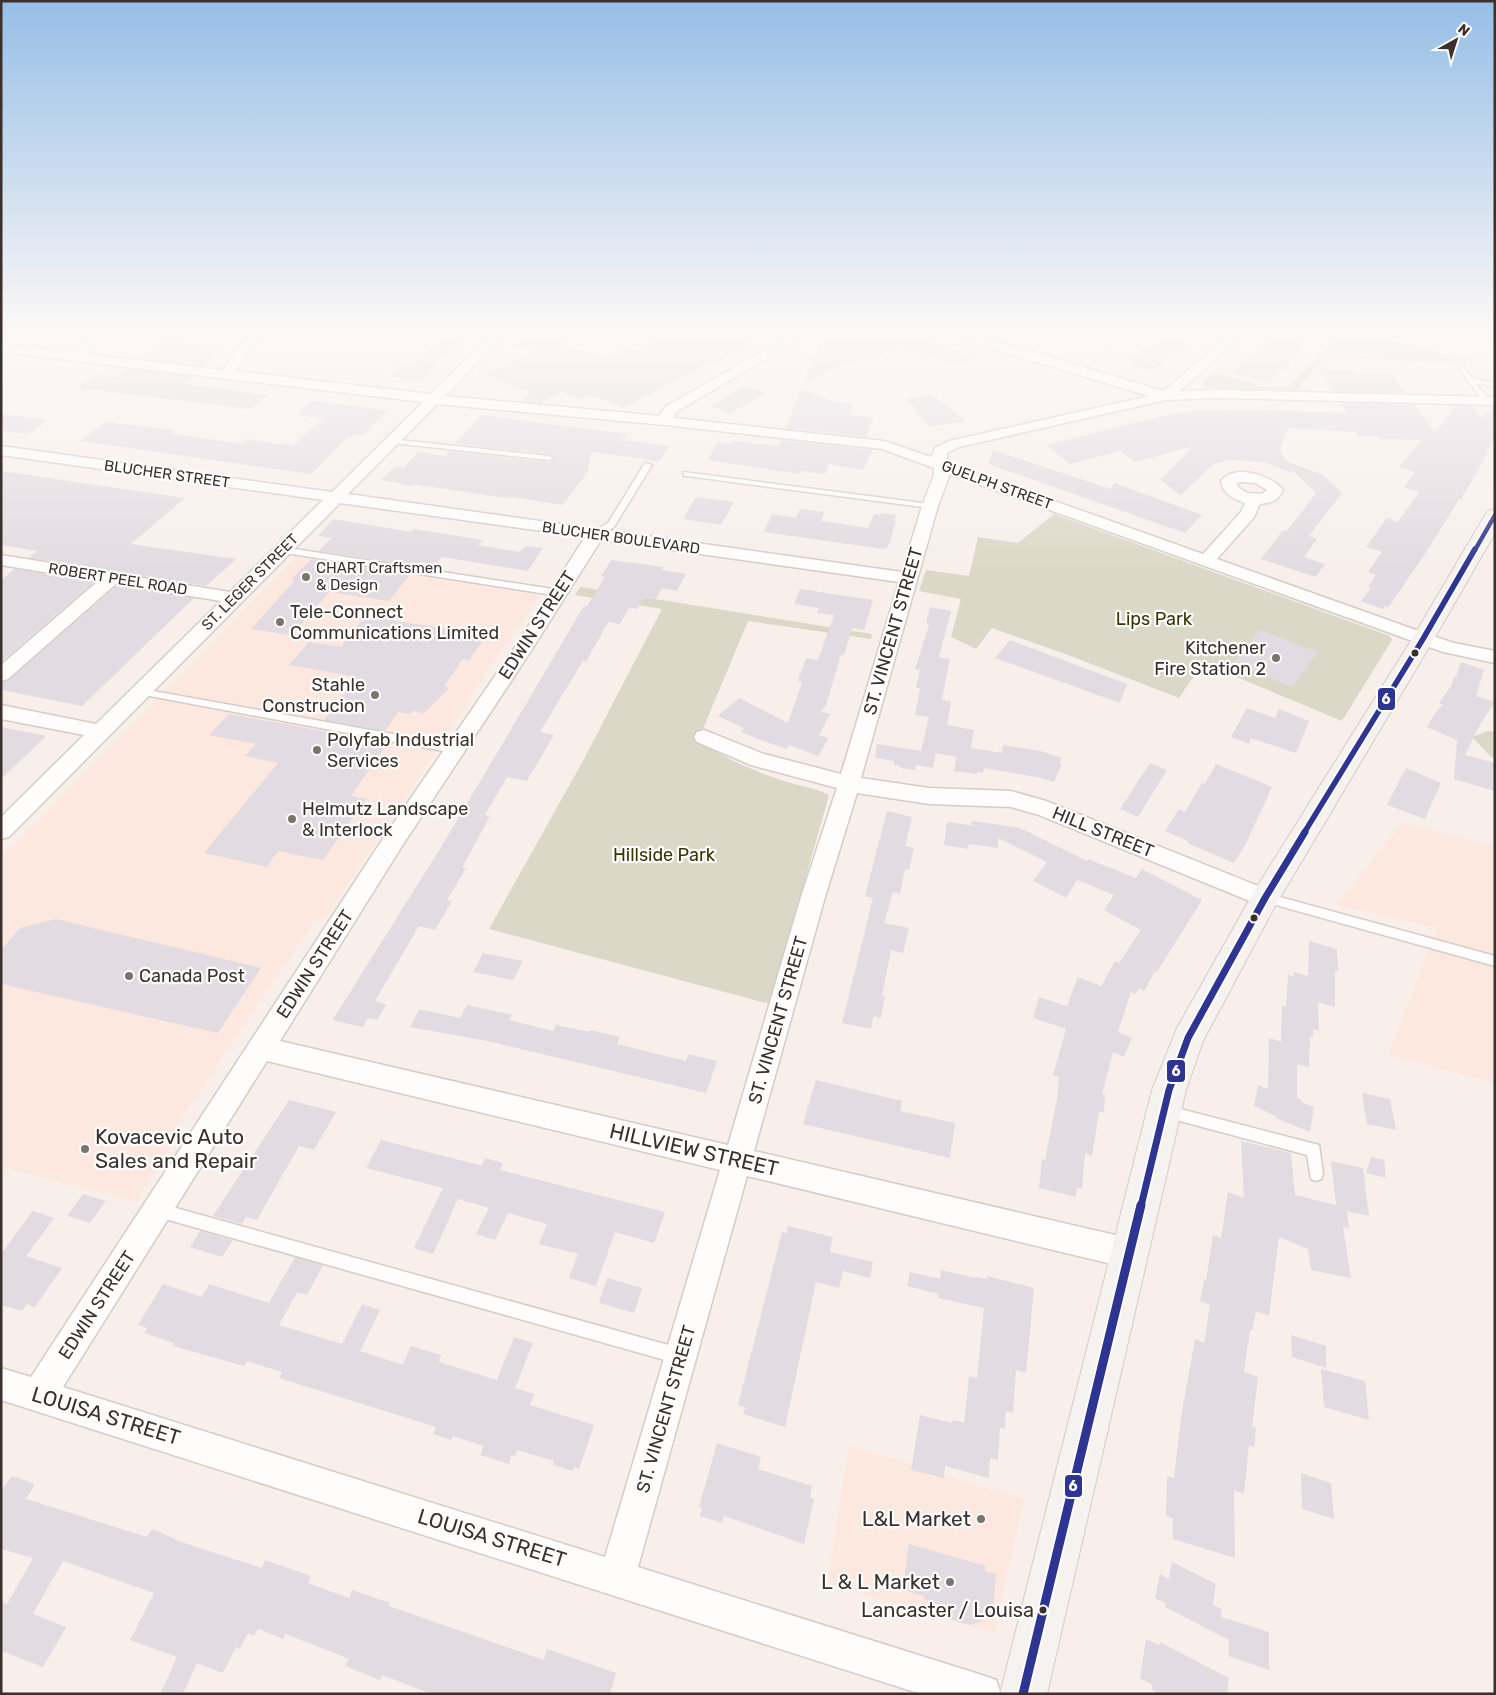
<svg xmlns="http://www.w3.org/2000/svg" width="1496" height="1695" viewBox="0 0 1496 1695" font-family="Rubik,sans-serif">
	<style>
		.built { fill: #fce8df }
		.green { fill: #dbd8c7 }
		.building { fill: #e2dbe1 }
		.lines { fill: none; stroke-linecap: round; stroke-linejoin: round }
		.lane-casing { stroke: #d5ccc7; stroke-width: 3 }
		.street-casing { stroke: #d5ccc7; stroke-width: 3 }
		.secondary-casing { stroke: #d5ccc7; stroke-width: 2 }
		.lane { fill: #fefdfc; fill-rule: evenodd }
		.street { fill: #fefdfc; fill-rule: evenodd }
		.secondary { fill: #f6f2ef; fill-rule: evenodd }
		.bus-1-far3-casing { stroke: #fff; stroke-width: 7 }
		.bus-1-far2-casing { stroke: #fff; stroke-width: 9 }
		.bus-1-far1-casing { stroke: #fff; stroke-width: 11 }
		.bus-1-casing { stroke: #fff; stroke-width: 13 }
		.bus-1-far3 { stroke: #2e3491; stroke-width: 4.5 }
		.bus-1-far2 { stroke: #2e3491; stroke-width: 5.5 }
		.bus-1-far1 { stroke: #2e3491; stroke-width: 7 }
		.bus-1 { stroke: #2e3491; stroke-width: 9 }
		.poi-dot { fill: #7d736e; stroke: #fff; stroke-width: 2 }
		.bus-dot { fill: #3b302b; stroke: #fff; stroke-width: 2 }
		.labels { text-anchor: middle; stroke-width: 4.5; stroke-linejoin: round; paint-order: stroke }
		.far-street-label { font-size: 15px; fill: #3b302b; stroke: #fff }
		.far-poi-label { font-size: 15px; fill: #3b302b; stroke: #fff; text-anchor: start }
		.poi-label { font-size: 18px; fill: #3b302b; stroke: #fff; text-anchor: start }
		.park-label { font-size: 18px; fill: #353600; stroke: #fff }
		.street-label { font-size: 18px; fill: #3b302b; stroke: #fff }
		.near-bus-label { font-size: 20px; fill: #3b302b; stroke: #fff; text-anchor: end }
		.near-poi-label { font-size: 21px; fill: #3b302b; stroke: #fff; text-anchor: end }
		.near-street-label { font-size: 21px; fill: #3b302b; stroke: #fff }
		.line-badge { stroke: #fff; stroke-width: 2 }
		.badge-label { font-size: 14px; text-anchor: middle; font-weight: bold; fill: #fff }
	</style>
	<rect width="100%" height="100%" fill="#f8efeb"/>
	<g class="built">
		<path d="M1072,334H1128L1112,346Z"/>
		<path d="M296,557L540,595L488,671L410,792L324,919L313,923L175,1129L181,1131L136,1202L1,1167V857Z"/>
		<path d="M1402,822L1495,846V1083L1388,1055L1437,928L1336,905Z"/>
		<path d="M849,1445L1024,1499L994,1633L827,1584Z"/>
	</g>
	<g class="green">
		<path d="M1339,334H1366L1480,363L1325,358L1297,390L1205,388L1201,385L1213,372L1265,387H1289Z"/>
		<path d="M1054,514L1390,636L1392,640L1342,721L1203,663L1179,698L1068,655L992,628L976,649L951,637L961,599L919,591L926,570L969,576L978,537L1018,543Z"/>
		<path d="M580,587L872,634L871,639L748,621L698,741C723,757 753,771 781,780C797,786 814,787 829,795L770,1004L489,929L584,759L662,609L575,595Z"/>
		<path d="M1488,731L1495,732V758L1491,757L1472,737Z"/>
	</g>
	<g class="building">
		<path d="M446,334H468L420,381L388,377L403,363L415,364Z"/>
		<path d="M525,334H569L560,344L606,359L628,347L637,351L667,334H765L713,365L708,364L623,408L589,395L582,399L561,392L540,403L523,401L530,392L486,375L538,351L511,348Z"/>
		<path d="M838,334H914L912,335L977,356L961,367L894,347L879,356L870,353L850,366L841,363L803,385L819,345Z"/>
		<path d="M1277,334H1310L1301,342L1304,343L1298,349L1302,350L1268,383L1232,372Z"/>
		<path d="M1168,338L1187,343L1152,372L1129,365L1133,362L1127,360L1146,346L1154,349Z"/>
		<path d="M165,341L222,347L203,366L141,359Z"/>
		<path d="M127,369L191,376L184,384L268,395L251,409L77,388L96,375L116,377Z"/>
		<path d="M1318,369L1354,370L1356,374H1391L1405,393L1333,391Z"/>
		<path d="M746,386L765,393L730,414L710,406Z"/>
		<path d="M801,389L835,402L853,404L850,415L873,418L866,437L786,428Z"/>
		<path d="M931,394L966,421L930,427L906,399Z"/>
		<path d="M312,401L388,410L363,435L355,434L351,438L348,437L311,474L80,441L106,422L175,430L170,433L241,444L246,439L293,446L324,418L297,415Z"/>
		<path d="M1341,403L1414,405L1435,432L1456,406H1472L1483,419L1492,407H1495V440L1486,452L1488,453L1461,499H1459L1425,554L1388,608L1385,606L1383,609L1361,601L1371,588L1368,587L1376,575L1368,572L1382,552L1366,547L1387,518L1398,522L1419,492L1404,487L1415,472L1399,467L1421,440L1379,439L1377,436H1358L1356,432L1288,428L1280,449L1286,461L1323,475L1342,493L1309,536L1317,539L1304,557L1325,564L1316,577L1261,559L1283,530L1287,531L1316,493L1289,467L1292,473L1264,462L1228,460L1212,465L1181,495L1160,480L1194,446L1135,462L1120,451L1070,464L1046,445L1166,415L1188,412L1187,411L1258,410L1348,413Z"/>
		<path d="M1,414L48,420L28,434L21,433L1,431Z"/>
		<path d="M481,415L627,434L622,440L669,446L659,461L591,452L588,471L563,505L513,497L506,498L413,484L412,486L381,480L395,466L404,467L418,452L445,456L450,451L549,462L555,459L549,454L455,444Z"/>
		<path d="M781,440L872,450L864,470L829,464L825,474L800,471L799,474L708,460L717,442L731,444L733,441L778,446Z"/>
		<path d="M993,450L1111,489L1114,483L1202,515L1185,533L988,464Z"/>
		<path d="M1,471L185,498L131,544L236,559L206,586L29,558L37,551L1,545Z"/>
		<path d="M696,497L734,502L721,525L683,519Z"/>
		<path d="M800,509L825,512L821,521L868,528L874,514L880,515L881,513L896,515L894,521H896L888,547L884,549L764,532L772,514L796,518Z"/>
		<path d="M333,519L412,532L414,529L483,540L478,545L519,552L526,546L543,548L528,571L442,557L436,564L419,562L416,566L319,551L331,538L318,536Z"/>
		<path d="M311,559L410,574L389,601L329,592L292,635L251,629L295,580H291Z"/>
		<path d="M611,560L663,567L662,570L686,574L677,591L662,588L656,599L644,597L637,609L629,608L620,624L608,622L586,662L583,661L540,732L554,735L527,781L507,777L485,815L490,816L462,868H466L447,900L452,901L435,930L419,926L375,1001L386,1005L377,1020L368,1018L363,1027L335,1021L333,1019L342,1005L443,844L584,606H587L605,577L601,576Z"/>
		<path d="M15,569L94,582L1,662V580Z"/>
		<path d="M117,586L194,598L82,706L1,690V683L9,680Z"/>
		<path d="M800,589L873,600L864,630L852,628L844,655H841L826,705L821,712L830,714L819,735L829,738L818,756L789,745L786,749L756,738L741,732L744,728L718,716L739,698L788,723L802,682L798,681L806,658L818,660L834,615L817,613L819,608L794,604Z"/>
		<path d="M930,607L951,611L939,657L950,659L942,700L951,701L947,725L974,730L971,748L1002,753L1003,745L1040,751L1062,758L1059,763L1062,764L1054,782L1037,777L984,768L983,773L978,772L977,774L954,771L956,757L936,753L933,768L916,765L915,770L900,768V766L894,765V761L875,758L877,744L921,751L929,717L915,715L920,688H916L920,670L915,669L929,625L926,622Z"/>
		<path d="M365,616L435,627L487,635L469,660L463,659L444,686L449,688L423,714L414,710L410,714L398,712L385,731L324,720L357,677L289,665L309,642L341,647Z"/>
		<path d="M1260,630L1318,652L1292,687L1234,663Z"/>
		<path d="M1010,640L1127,684L1120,703L995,658Z"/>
		<path d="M1461,662L1484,670L1476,696L1495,702L1480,724L1465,755L1495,763V791L1454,779L1457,740L1427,727L1435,713L1443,705L1439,703L1451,686L1454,677H1456Z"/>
		<path d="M1247,708L1275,718L1279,709L1309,721L1296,753L1251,738L1249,744L1231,737Z"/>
		<path d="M229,714L378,741L377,742L387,744L351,796L366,799L323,860L278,851L267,867L204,853L278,763L245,756L256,744L209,735Z"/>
		<path d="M1,727L46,736L1,779Z"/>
		<path d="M1150,763L1167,770L1138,817L1120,809Z"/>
		<path d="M1216,764L1272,787L1246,843L1234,863L1187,843L1188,841L1165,831L1179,809L1185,812L1202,783L1205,784Z"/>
		<path d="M1406,768L1441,783L1425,819L1387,805Z"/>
		<path d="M887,811L912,817L905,846L914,848L909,870L905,869L900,894L893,892L884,923L909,928L903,953L891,950L882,996H885L881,1018L873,1016L871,1029L842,1023L873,898L865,896Z"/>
		<path d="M972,821L1020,828L1087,861L1088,859L1136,878L1142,869L1202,900L1157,972L1155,971L1144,991L1139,988L1136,994L1131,992L1118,1032L1132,1038L1124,1057L1113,1052L1102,1094H1105L1104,1112H1099L1092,1156L1085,1153L1082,1189L1077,1187L1076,1197L1039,1188L1042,1159L1045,1160L1057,1099L1059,1077L1053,1075L1066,1029L1033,1018L1039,997L1067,1006L1078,977L1101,986L1115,961L1119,963L1141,930L1104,910L1114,895L1077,880L1066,898L1033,881L1047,862L998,838V848L969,844L968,849L944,845L947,822L975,826L971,824Z"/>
		<path d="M56,919L261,968L218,1033L1,984V950L20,928Z"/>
		<path d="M1309,941L1337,949L1338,971L1335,970V1007L1318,1002L1319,1031L1313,1029V1038L1310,1037L1309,1067L1297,1064V1098L1301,1100V1102L1314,1107L1310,1132L1276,1118V1116L1254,1106L1258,1085L1268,1089L1269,1038L1281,1042L1282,1006L1286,1007L1288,975L1294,976V972L1308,976Z"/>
		<path d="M483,953L523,961L513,980L473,972Z"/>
		<path d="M467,1005L512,1015L509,1020L553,1031L556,1025L589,1032L590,1030L620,1037L617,1044L686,1061L688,1054L717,1061L706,1093L487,1041L410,1027L419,1009L460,1018Z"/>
		<path d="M816,1080L902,1101L900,1111L955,1123L950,1158L803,1124Z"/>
		<path d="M1362,1093L1390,1099L1396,1130L1367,1124Z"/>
		<path d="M289,1100L336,1112L314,1150L299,1146L257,1220L246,1217L242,1224L213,1216Z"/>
		<path d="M381,1140L479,1165H482L485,1158L503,1163L500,1170L665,1212L654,1243L615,1232L596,1286L569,1278L578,1254L539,1244L547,1224L508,1213L495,1240L476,1234L489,1208L458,1199L433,1254L414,1248L443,1188L366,1168Z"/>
		<path d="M1241,1141L1291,1153L1295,1195L1336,1205L1331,1161L1363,1168L1369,1216L1347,1211L1349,1228L1343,1227L1351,1278L1311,1270L1308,1249L1279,1237L1269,1316L1256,1311L1252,1331L1250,1330L1244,1372L1258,1377L1252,1426L1256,1428L1254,1448L1249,1445L1244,1494L1234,1490L1235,1558L1173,1539V1518L1166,1516L1167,1476L1174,1478L1181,1417L1195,1339L1204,1343L1210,1305L1200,1301L1204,1280L1206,1281L1213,1235L1221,1238L1228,1192L1244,1198Z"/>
		<path d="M1371,1157L1384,1160L1386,1178L1366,1173Z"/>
		<path d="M83,1194L106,1201L90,1223L67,1216Z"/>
		<path d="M33,1211L54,1218L26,1256L62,1268L35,1307L27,1304L22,1311L1,1305V1254Z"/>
		<path d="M788,1226L833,1237L830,1252L873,1262L870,1278L843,1271L839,1288L816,1282L785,1427L743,1414L745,1407L738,1405L782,1232L787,1233Z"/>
		<path d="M200,1231L233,1240L222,1257L190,1247Z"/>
		<path d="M295,1257L323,1265L307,1295L297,1292L279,1325L342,1344L362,1304L380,1310L360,1351L403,1365L411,1346L441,1355L439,1362L497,1380L514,1337L533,1343L515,1388L534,1394L530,1405L594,1425L579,1469L574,1467L573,1471L553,1465L554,1461L517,1450L515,1456L511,1455L509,1464L480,1455L484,1446L453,1436L451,1440L433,1434L436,1427L279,1378L282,1372L247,1361L244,1366L173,1346L174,1343L144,1333L147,1328L138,1325L163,1284L202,1297L209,1284L269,1303Z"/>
		<path d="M941,1270L976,1278V1277L987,1279V1276L1034,1288L1026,1373L1016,1370L1013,1413L1006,1411L1005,1429L1000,1428L998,1460L990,1458L989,1478L945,1466L944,1478L911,1470L920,1415L952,1423L953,1420L964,1423L969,1376L977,1378L984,1308L938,1298V1294L907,1286L910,1272L940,1279Z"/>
		<path d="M607,1278L642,1288L634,1313L599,1303Z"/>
		<path d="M1291,1335L1326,1346V1368L1292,1357Z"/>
		<path d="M1321,1369L1365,1381L1369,1420L1324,1407Z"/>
		<path d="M717,1443L761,1457L758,1469L812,1486L810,1497L814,1499L804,1544L724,1516L722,1523L700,1516L702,1508L699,1507Z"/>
		<path d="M1301,1473L1331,1483L1334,1519L1302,1509Z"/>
		<path d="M12,1476L35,1484L26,1499L147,1537L152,1529L184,1543L262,1568L265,1560L311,1576L308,1583L349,1598L352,1590L390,1603L389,1606L544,1660L547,1649L616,1673L610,1694H432L382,1675L380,1680L345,1666L349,1659L286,1634L283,1639L258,1629L254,1636L248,1633L240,1649L236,1647L223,1673L197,1663L183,1694H160L177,1657L130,1640L154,1593L63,1561L33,1614L66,1627L43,1667L1,1651V1602L7,1604L33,1558L1,1549V1491Z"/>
		<path d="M909,1544L986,1566L985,1571L996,1574L993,1611L980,1622L969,1625L930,1613L931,1602L924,1599V1596L903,1590Z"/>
		<path d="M1172,1562L1216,1584L1213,1605L1222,1609L1221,1617L1269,1632V1670L1229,1656V1640L1165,1607V1603L1155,1598L1160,1574L1169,1579Z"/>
		<path d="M1146,1639L1159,1645L1160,1642L1229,1678L1227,1694H1159L1152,1690V1685L1140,1678Z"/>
	</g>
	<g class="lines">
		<defs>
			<g id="lane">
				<path d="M1460,367H1464L1472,378L1495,383V387L1476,383L1490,401L1488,402H1484L1459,368Z"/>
				<path d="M389,439L549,456L553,458L549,460L392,443L388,441Z"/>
				<path d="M645,463L652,465L614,527L598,537H592V533L608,523Z"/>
				<path d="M684,472L930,504L934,506L930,508L687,476H684Z"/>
				<path d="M282,547L559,590L563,593L559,596L279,552L278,550Z"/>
				<path d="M142,689L454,745L459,749L454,753L139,694L137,692L139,690Z"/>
				<path d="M1265,893L1495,956V966L1261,901L1259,898L1261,895Z"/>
				<path d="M1165,1105L1319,1145L1323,1174L1321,1179L1316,1181L1311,1179L1307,1155L1165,1117L1160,1115L1158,1111L1160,1107Z"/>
				<path d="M158,1203L679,1348L685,1350L687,1356L685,1362L679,1364L158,1217L153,1215L151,1210L153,1205Z"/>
			</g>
			<path id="street" d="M90,334H103L84,354L222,370L249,334H262L235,371L430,394L492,334H505L445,396L660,416L665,407L793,334H808L676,412L674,418L884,441L931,457L935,448L949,441L1149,396L953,337L952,334H971L1164,391L1230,334H1244L1180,391L1219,390L1495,397V405L1219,398L1166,400L959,447L947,453L948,463L1203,554L1241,512L1245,503C1233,499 1223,494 1221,481C1234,463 1272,475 1283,490C1278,501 1271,503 1260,504L1254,517L1217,559L1430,635L1454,643L1495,651V663L1443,652L950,474L938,506L861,778L929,788L1011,791L1046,801L1273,892L1277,898L1273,904L1265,907L1257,904L1039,815L1011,807L929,804L857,793L825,897L754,1151L1128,1238L1139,1242L1143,1253L1139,1264L1128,1268L747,1176L638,1567L982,1675L996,1680L1001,1694H921L1,1400V1368L31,1377L386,834L515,647L585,537L340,503L9,837L1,839V817L84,735L1,719V705L96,724L221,601L116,584L8,679L1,681V665L98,581L1,565V555L230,592L323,500L1,455V446L332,492L423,402L1,352V344L69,352ZM437,404L665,425L882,449L934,468V475L922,506L902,572L348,494ZM1242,482L1255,483L1267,490L1262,494L1247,493L1238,487L1237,483ZM601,540L899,582L841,774L764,754L704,730L697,732L694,737L697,742L751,765L837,788L801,897L728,1145L280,1041L402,846L531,651ZM267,1061L720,1170L605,1557L63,1387Z"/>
			<path id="secondary" d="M1495,509V533L1434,639L1275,906L1203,1041L1186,1090L1047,1694H1000L1152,1090L1177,1028L1255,890L1412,639L1485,515L1488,511Z"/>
		</defs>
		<use href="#lane" class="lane-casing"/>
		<use href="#street" class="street-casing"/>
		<use href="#secondary" class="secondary-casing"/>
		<use href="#lane" class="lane"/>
		<use href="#street" class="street"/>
		<use href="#secondary" class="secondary"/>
		<defs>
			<path id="bus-1-far3" d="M1475,550L1495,515"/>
			<path id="bus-1-far2" d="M1304,833L1423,639L1475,549"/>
			<path id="bus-1-far1" d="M1141,1206L1169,1090L1188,1038L1265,898L1305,832"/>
			<path id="bus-1" d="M1023,1694L1141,1205"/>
		</defs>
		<use href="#bus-1-far3" class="bus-1-far3-casing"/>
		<use href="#bus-1-far2" class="bus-1-far2-casing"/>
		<use href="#bus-1-far1" class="bus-1-far1-casing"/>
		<use href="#bus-1" class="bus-1-casing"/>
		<use href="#bus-1-far3" class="bus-1-far3"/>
		<use href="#bus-1-far2" class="bus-1-far2"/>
		<use href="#bus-1-far1" class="bus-1-far1"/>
		<use href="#bus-1" class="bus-1"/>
	</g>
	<linearGradient id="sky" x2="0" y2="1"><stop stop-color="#96bee7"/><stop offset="0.58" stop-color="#fcf8f6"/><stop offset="1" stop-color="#fcf8f6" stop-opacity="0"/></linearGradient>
	<rect width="1496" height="571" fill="url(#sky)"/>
	<g class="poi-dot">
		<circle cx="306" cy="577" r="5"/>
		<circle cx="280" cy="622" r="5"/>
		<circle cx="1276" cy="658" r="5"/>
		<circle cx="375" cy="695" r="5"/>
		<circle cx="317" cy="750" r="5"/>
		<circle cx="292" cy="819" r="5"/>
		<circle cx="129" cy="976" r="5"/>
		<circle cx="85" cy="1149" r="5"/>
		<circle cx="981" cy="1519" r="5"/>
		<circle cx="950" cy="1582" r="5"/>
	</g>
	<g class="bus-dot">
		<circle cx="1415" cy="653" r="4.5"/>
		<circle cx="1254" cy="918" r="4.5"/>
		<circle cx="1043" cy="1610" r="4.5"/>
	</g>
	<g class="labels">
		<g class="far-street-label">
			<text transform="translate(167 474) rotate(8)" y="5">BLUCHER STREET</text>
			<text transform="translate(997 485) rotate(20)" y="5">GUELPH STREET</text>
			<text transform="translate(621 538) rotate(8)" y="5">BLUCHER BOULEVARD</text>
			<text transform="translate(118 579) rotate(9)" y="5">ROBERT PEEL ROAD</text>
			<text transform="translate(250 582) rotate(-45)" y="5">ST. LEGER STREET</text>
		</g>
		<g class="far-poi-label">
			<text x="316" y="573">CHART Craftsmen<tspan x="316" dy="17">&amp; Design</tspan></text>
		</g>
		<g class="poi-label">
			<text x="290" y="618">Tele-Connect<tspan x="290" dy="21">Communications Limited</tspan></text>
			<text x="1266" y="654" text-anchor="end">Kitchener<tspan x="1266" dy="21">Fire Station 2</tspan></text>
			<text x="365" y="691" text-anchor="end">Stahle<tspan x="365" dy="21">Construcion</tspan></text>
			<text x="327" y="746">Polyfab Industrial<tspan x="327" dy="21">Services</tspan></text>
			<text x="302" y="815">Helmutz Landscape<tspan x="302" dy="21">&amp; Interlock</tspan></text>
			<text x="139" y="982">Canada Post</text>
		</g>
		<g class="park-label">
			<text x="1154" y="625">Lips Park</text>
			<text x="664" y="861">Hillside Park</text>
		</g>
		<g class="street-label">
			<text transform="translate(537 625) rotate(-57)" y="6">EDWIN STREET</text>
			<text transform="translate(893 631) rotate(-74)" y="6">ST. VINCENT STREET</text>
			<text transform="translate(1103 832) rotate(22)" y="6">HILL STREET</text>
			<text transform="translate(315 964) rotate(-57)" y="6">EDWIN STREET</text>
			<text transform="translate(778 1020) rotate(-74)" y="6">ST. VINCENT STREET</text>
			<text transform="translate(97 1305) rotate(-57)" y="6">EDWIN STREET</text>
			<text transform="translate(666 1409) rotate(-74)" y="6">ST. VINCENT STREET</text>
		</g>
		<g class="near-bus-label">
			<text x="1034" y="1617">Lancaster / Louisa</text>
		</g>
		<g class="near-poi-label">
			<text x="95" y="1144" text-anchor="start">Kovacevic Auto<tspan x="95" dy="24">Sales and Repair</tspan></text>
			<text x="971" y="1526">L&amp;L Market</text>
			<text x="940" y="1589">L &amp; L Market</text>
		</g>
		<g class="near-street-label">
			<text transform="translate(694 1150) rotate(13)" y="7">HILLVIEW STREET</text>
			<text transform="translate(106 1416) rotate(17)" y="7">LOUISA STREET</text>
			<text transform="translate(492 1538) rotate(17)" y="7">LOUISA STREET</text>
		</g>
	</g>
	<g class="line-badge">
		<rect x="1377" y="687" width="19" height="24" rx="5" fill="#2e3491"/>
		<rect x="1166" y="1059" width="20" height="24" rx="5" fill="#2e3491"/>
		<rect x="1064" y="1474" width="19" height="24" rx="5" fill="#2e3491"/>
	</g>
	<g class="badge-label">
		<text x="1386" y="704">6</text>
		<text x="1176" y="1076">6</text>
		<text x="1073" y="1491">6</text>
	</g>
	<rect width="1496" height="1695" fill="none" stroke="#3b302b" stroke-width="5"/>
	<g transform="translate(1456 40) rotate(39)" stroke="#ffffff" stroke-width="4" paint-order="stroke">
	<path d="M0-4L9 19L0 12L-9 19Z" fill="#3b302b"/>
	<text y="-8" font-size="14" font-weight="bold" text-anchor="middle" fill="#3b302b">N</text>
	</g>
</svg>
